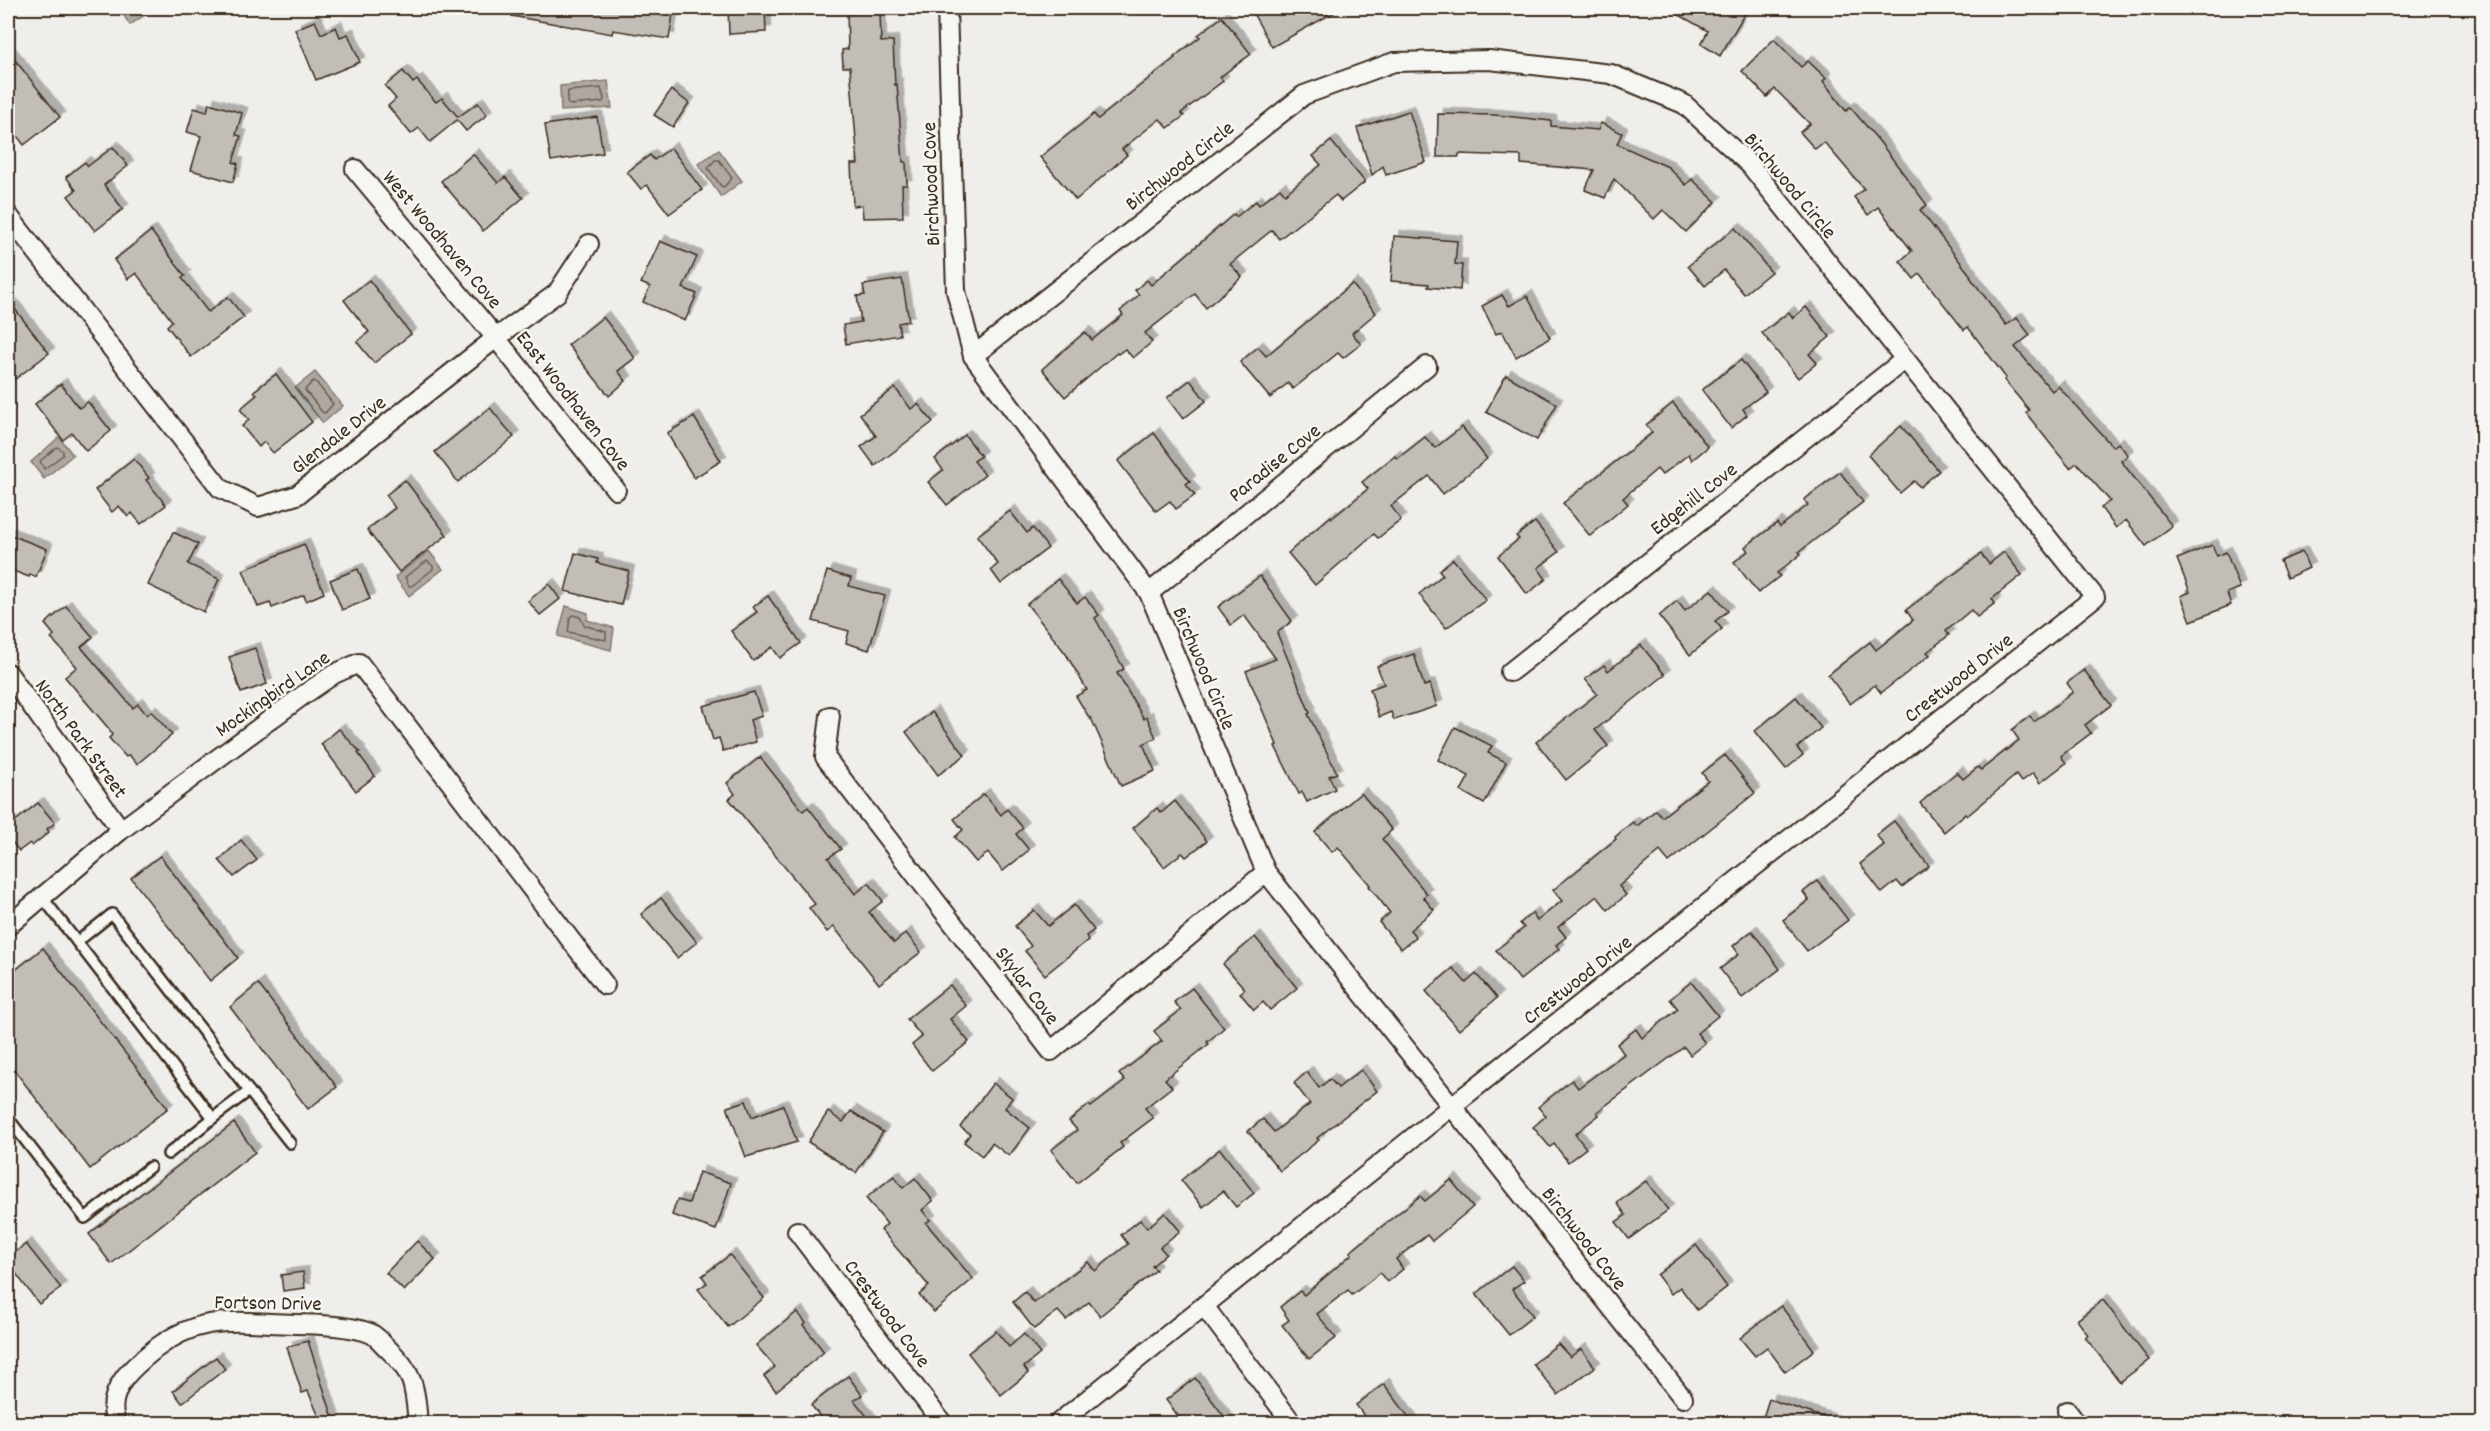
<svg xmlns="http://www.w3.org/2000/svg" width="2490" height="1431" viewBox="0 0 2490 1431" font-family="Dekko,sans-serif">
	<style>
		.water { fill: #afa8a1; stroke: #81766d; stroke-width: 1.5 }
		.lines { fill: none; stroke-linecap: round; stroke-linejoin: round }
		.shore { stroke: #695c52; stroke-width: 1.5 }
		.building { fill: #c2bdb7; stroke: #3b2a1e; stroke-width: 1.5; filter: url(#shadow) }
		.service-casing { stroke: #3b2a1e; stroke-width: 14 }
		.minor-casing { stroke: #3b2a1e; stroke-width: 22 }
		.service { stroke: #f6f6f2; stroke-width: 9 }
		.minor { stroke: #f6f6f2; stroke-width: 18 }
		.labels { text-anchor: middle; stroke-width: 5; stroke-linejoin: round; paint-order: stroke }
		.street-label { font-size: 21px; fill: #3b2a1e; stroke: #f6f6f2 }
	</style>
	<defs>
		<filter id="shadow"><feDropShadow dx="5.5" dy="-5.5" stdDeviation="0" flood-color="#0004"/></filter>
	</defs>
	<rect width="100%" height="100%" fill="#efeeea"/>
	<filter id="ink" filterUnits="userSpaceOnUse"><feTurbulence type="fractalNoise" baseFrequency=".0167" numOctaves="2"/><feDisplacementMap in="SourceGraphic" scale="12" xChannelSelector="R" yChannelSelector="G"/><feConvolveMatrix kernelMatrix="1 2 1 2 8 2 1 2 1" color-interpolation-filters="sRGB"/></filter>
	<g filter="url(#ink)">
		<g class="water">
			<path d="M119,8H146L149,12L130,25Z"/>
			<path d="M608,81L612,108L561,111L560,86Z"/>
			<path d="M719,150L742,181L721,197L698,164Z"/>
			<path d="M315,372L343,406L323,423L295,388Z"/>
			<path d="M59,437L73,455L44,479L31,462Z"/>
			<path d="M429,551L443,569L409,596L395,577Z"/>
			<path d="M566,606L588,613L587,620L614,628L611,650L558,636Z"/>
		</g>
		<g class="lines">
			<g class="shore">
				<path d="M601,88L604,99L603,102L570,105L567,103L568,91Z"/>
				<path d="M715,160H719L732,178L724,187L721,186L708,168Z"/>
				<path d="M313,381L316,382L333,404L325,413L322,412L305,390Z"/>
				<path d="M57,447L63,451V455L44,469L40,461Z"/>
				<path d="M427,561L433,566V569L412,586H409L405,577Z"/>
				<path d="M573,615L580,617L584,625L606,632V640L568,632L570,617Z"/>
			</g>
		</g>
		<g class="building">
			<path d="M512,8H674L669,39L613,30L612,34L512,16Z"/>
			<path d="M728,8H765L766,32L729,34Z"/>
			<path d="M1250,8H1342L1272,47Z"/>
			<path d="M1667,8H1748L1720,56L1701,44L1708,31Z"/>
			<path d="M880,11L881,42L893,41L895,85L897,84L903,162H906L907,185H902L903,217L863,218L862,205L853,206L851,164H858L850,67H843L842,50L848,49L847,12Z"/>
			<path d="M1222,17L1251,54L1220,77L1223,81L1181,113L1184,116L1168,128L1160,119L1122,149L1127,155L1076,200L1040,157L1094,114L1098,119L1175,58L1174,57L1200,37L1198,35Z"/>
			<path d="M315,21L321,34L336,27L340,37L348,34L360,62L316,80L295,29Z"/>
			<path d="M1774,39L1801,67L1808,61L1826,78L1823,81L1846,111L1850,107L1879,141L1927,205L1920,210L1971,276L1970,277L2006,325L2017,318L2030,335L2015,347L2052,391L2058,386L2113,447L2118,443L2128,455L2121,461L2172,526L2146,546L2126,520L2116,528L2101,508L2110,501L2077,463L2070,468L2056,451L2026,413L2029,410L2004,380L2006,378L1968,327L1964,330L1920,274L1914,279L1900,261L1912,251L1878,207L1868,215L1854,197L1864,189L1824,142L1815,149L1800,132L1810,124L1775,89L1767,97L1742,71Z"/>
			<path d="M8,51L60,117L24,145L8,124Z"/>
			<path d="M403,71L413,83L417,80L436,102L442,98L458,117L478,103L487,115L466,131L457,120L430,142L419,128L411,134L388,106L396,99L385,86Z"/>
			<path d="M671,90L689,103L673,127L654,115Z"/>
			<path d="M209,103L242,113L236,135L241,136L233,162L238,164L233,182L191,170L201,136L187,132L194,108L207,112Z"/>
			<path d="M1409,111L1426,162L1386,175L1383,166L1372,175L1357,128Z"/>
			<path d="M1438,114L1496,115L1551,121V126L1598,130L1601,123L1622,133L1617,144L1668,167L1686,185L1692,179L1716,202L1686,232L1663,210L1654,219L1614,179L1605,198L1585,190L1594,170L1521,164V156L1459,154V157H1437Z"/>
			<path d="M597,117L603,153L551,161L545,125Z"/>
			<path d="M1331,141L1365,182L1341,201L1336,195L1279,239L1272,230L1230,264L1242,277L1206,308L1195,294L1187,300L1145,333L1152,342L1133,358L1125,349L1118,354L1117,353L1065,397L1042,369L1085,332L1092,340L1123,315L1120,311L1139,295L1135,290L1147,280L1151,285L1234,214L1236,217L1256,201L1259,205L1280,188L1285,194L1321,165L1313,156Z"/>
			<path d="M113,147L128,166L104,185L123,209L95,231L68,196L76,190L66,177L85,162L88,166Z"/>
			<path d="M671,148L702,190L669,214L647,185L641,189L627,172L650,155L654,160Z"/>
			<path d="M473,154L498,183L505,177L523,198L483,231L441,181Z"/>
			<path d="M1735,228L1771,272L1744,294L1724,270L1705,286L1688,266Z"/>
			<path d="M151,231L185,276L182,278L208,312L228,297L244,317L191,357L167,326L172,321L136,273L128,279L114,260Z"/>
			<path d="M1394,236L1457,241L1455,264L1462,265L1460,290L1428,287L1429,284L1391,281Z"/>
			<path d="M660,241L697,257L683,288L697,294L685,321L643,302L650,287L641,283Z"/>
			<path d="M902,279L909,321L898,323L900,335L846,344L843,325L861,322L857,296L865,295L863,285Z"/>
			<path d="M369,280L411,334L374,363L357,342L369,332L344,300Z"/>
			<path d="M1352,284L1376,313L1352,333L1361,344L1343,358L1338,353L1293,389L1288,383L1270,398L1240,362L1258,347L1266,356Z"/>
			<path d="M1502,295L1509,306L1527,296L1550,338L1516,357L1502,331L1496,334L1482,306Z"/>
			<path d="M8,300L49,353L14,380L8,371Z"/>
			<path d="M1806,307L1830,337L1809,354L1817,363L1798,378L1762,333L1789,312L1793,318Z"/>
			<path d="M603,317L635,358L618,371L626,381L609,396L568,345Z"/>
			<path d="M1741,360L1766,392L1743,409L1747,415L1731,428L1702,390Z"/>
			<path d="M276,374L312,422L273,453L264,442L259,447L242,426L249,420L240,409L257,395L254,391Z"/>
			<path d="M1506,375L1557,404L1537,440L1486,412Z"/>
			<path d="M1190,380L1206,401L1183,419L1167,398Z"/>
			<path d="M61,384L79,408L88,402L111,431L86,451L72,433L63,440L35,404Z"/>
			<path d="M895,388L911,409L918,404L933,422L875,466L861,447L876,436L860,414Z"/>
			<path d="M1673,403L1708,447L1692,460L1689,454L1662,475L1657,469L1623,498L1628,504L1590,536L1563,503L1652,433L1646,425Z"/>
			<path d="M490,408L514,437L458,482L435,452Z"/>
			<path d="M694,417L721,461L694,478L667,433Z"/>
			<path d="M1901,426L1939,471L1920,487L1914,481L1900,493L1868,455Z"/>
			<path d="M1462,427L1487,459L1443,494L1429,476L1391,506L1401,520L1378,538L1374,534L1315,585L1288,553L1331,516L1332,518L1368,489L1362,482L1395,456L1397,459L1425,437L1435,448Z"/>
			<path d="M1154,433L1190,481L1186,484L1195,495L1176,509L1170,501L1156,511L1118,461Z"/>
			<path d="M965,435L981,456L974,461L985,475L947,505L928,482L943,470L935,459Z"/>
			<path d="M134,459L149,478L146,480L166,505L141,524L132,513L128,517L119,506L112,512L95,490Z"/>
			<path d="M1840,472L1863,502L1799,552L1801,554L1777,573L1780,576L1758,593L1734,562L1748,551L1745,547L1777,523L1780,527L1808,505L1804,500Z"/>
			<path d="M405,480L447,535L399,572L367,530L395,508L386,495Z"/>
			<path d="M1010,511L1027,533L1033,528L1048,548L1001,584L991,570L998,564L977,536Z"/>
			<path d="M1535,522L1559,552L1538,568L1546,579L1527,594L1498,556L1519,539L1516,536Z"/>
			<path d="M173,532L198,544L188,564L219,579L204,612L148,585Z"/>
			<path d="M8,534L47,549L36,577L30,574L29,577L8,569Z"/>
			<path d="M304,544L324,593L306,601L304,595L272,608L270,603L258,607L243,570Z"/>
			<path d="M2212,545L2217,556L2226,552L2240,588L2227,593L2231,605L2191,621L2181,596L2190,592L2177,559Z"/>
			<path d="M2004,552L2022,575L1992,599L1995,603L1977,617L1971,610L1946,631L1949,635L1927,652L1930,655L1881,693L1875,685L1850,704L1828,675L1870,642L1876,650L1913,620L1906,610L1981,554L1989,564Z"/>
			<path d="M2302,552L2309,568L2287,578L2280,561Z"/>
			<path d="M575,553L598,559L597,563L629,571L621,605L565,591Z"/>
			<path d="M1453,559L1486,600L1446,628L1419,594L1443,575L1439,570Z"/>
			<path d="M358,569L370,599L342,610L330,580Z"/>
			<path d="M827,571L851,578L849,586L885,596L869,650L846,643L849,631L813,621Z"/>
			<path d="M1260,576L1292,621L1277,633L1310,713L1308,714L1337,773L1329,776L1335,789L1307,802L1302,792L1299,794L1275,746L1277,745L1246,671L1276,659L1244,615L1231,625L1218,607Z"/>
			<path d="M1058,579L1077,603L1085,597L1099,615L1095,618L1124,669L1117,673L1144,719L1147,717L1156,738L1143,744L1155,771L1121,786L1091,718L1090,719L1076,696L1087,690L1066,654L1027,604Z"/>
			<path d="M549,584L560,599L540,615L528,601Z"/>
			<path d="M1711,590L1728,611L1715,621L1722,629L1690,655L1659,616L1677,601L1685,611Z"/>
			<path d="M768,596L801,643L780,658L772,647L753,661L731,631L757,612L753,607Z"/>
			<path d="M66,606L93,637L81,647L133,708L138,704L147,715L151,711L172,735L137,764L129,755L126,757L109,738L112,735L109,729L65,677L77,667L51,638L54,635L45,624Z"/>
			<path d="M1641,645L1665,675L1595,730L1608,746L1566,780L1536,742L1597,694L1585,679L1604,665L1608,671Z"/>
			<path d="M255,648L267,684L241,693L229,657Z"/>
			<path d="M1414,654L1424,686L1430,684L1437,706L1394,720L1391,712L1379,717L1370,689L1384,684L1377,666Z"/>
			<path d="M2084,670L2111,705L2085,725L2091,733L2061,756L2066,763L2040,783L2033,773L2021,782L2016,775L1967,816L1965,814L1944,832L1920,803L1957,772L1963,779L1978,767L1981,770L2019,740L2012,730L2030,716L2034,722L2073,692L2067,683Z"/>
			<path d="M754,692L762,716L750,720L756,742L723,751L719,738L713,740L703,706Z"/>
			<path d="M1796,697L1821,728L1797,748L1803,755L1786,769L1755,731Z"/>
			<path d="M932,712L965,755L938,775L906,732Z"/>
			<path d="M1455,727L1492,746L1488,753L1506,762L1484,804L1461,791L1469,776L1438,760Z"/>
			<path d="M339,729L360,752L358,753L375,776L356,791L321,744Z"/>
			<path d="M1725,755L1755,793L1669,862L1660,851L1619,886L1626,895L1608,910L1597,896L1558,927L1566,937L1556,945L1559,949L1520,980L1496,950L1524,928L1520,923L1532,913L1537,921L1562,901L1553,890L1616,839L1615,837L1633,822L1637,826L1656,810L1662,817L1708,781L1702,773Z"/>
			<path d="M760,757L803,811L808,807L841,849L828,858L855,894L869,883L883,901L869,912L894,943L906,933L921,952L879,984L834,927L827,932L809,908L815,904L729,799L735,794L727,783Z"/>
			<path d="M1361,793L1392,830L1382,839L1427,894L1423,897L1434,910L1410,930L1416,937L1401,949L1379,922L1390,913L1369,886L1370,885L1338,847L1332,852L1315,832Z"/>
			<path d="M984,794L1001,815L1007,809L1023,828L1016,834L1029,850L1003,871L988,853L976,862L955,837L963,830L954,819Z"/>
			<path d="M1175,801L1207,841L1186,857L1182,853L1164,867L1133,828L1157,808L1161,813Z"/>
			<path d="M38,803L55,823L47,829L49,832L32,846L30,843L19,851L8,837V827Z"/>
			<path d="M1894,821L1929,866L1902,887L1897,881L1882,893L1860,864L1884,845L1876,835Z"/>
			<path d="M241,840L257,860L234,877L219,860Z"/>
			<path d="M160,856L238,958L210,981L131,878Z"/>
			<path d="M1818,881L1848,920L1807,951L1783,920L1809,900L1803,892Z"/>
			<path d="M661,898L697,942L677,958L641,914Z"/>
			<path d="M1074,905L1094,930L1086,936L1088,940L1045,975L1025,951L1031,946L1015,926L1034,910L1048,926Z"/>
			<path d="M1752,931L1780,969L1742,998L1720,969L1739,954L1733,946Z"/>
			<path d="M1255,937L1297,988L1270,1010L1263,1002L1254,1010L1240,993L1245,989L1223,964Z"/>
			<path d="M43,948L168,1108L90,1169L8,1062V976Z"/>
			<path d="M1453,968L1466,983L1476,974L1497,998L1459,1030L1426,991Z"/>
			<path d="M1691,982L1718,1016L1697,1033L1705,1043L1690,1055L1684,1047L1597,1112L1599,1115L1575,1134L1586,1148L1568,1162L1554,1144L1550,1147L1533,1127L1546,1116L1538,1107L1572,1080L1578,1088L1624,1054L1617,1044L1636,1029L1642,1038L1678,1009L1670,999Z"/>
			<path d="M258,984L337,1087L308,1109L230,1007Z"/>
			<path d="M950,985L966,1006L950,1019L969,1042L932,1071L912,1045L922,1037L907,1019Z"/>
			<path d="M1192,988L1224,1028L1207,1042L1209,1044L1165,1079L1172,1087L1145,1108L1153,1118L1120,1143L1123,1147L1077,1183L1051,1150L1077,1130L1069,1121L1089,1105L1091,1107L1125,1081L1119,1074L1162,1041L1154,1031L1181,1010L1174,1002Z"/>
			<path d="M1361,1070L1377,1091L1317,1138L1319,1140L1280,1171L1248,1131L1263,1119L1274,1132L1310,1104L1294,1083L1307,1072L1319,1088L1330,1079L1338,1088Z"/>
			<path d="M993,1083L1012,1098L1005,1108L1030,1128L1009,1156L992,1143L982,1156L964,1142L970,1134L960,1127Z"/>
			<path d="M746,1101L752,1117L783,1105L797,1142L746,1157L727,1107Z"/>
			<path d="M851,1111L883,1132L856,1173L808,1142L828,1112L843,1122Z"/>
			<path d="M234,1123L255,1152L111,1264L89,1234Z"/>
			<path d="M1220,1149L1254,1193L1236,1207L1223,1191L1203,1207L1181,1180Z"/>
			<path d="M699,1172L731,1183L716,1230L672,1215L677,1200L689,1203Z"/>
			<path d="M894,1176L903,1188L915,1178L933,1201L922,1210L930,1220L926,1223L973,1279L934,1312L919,1295L929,1286L881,1230L887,1224L866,1198Z"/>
			<path d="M1451,1180L1473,1207L1432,1241L1427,1235L1396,1259L1403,1269L1387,1282L1380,1273L1352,1295L1348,1290L1317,1314L1336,1338L1309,1359L1282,1325L1289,1320L1280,1307L1300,1291L1304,1295L1352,1254L1350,1252L1420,1196L1425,1201Z"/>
			<path d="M1646,1181L1668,1210L1629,1239L1616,1222L1626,1215L1617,1203Z"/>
			<path d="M1165,1213L1180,1231L1160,1247L1166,1254L1152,1266L1156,1270L1100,1316L1089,1302L1066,1320L1058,1311L1034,1329L1013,1302L1025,1292L1034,1303L1088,1262L1095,1271L1128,1244L1121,1235L1140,1220L1147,1228Z"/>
			<path d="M417,1241L435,1259L404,1291L386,1273Z"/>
			<path d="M26,1244L61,1288L39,1304L8,1263V1258Z"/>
			<path d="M1696,1245L1727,1287L1697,1310L1680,1287L1671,1294L1657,1275Z"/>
			<path d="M730,1255L764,1298L728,1327L698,1289L707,1283L702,1276Z"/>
			<path d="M1512,1266L1524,1281L1512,1289L1533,1316L1509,1335L1476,1294Z"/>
			<path d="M303,1272L305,1288L283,1291L281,1275Z"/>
			<path d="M2103,1300L2149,1360L2120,1382L2085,1337L2088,1335L2077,1320Z"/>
			<path d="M1781,1306L1814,1350L1785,1372L1767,1347L1755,1356L1740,1338Z"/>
			<path d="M797,1312L806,1323L803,1325L824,1352L776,1391L764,1376L775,1367L756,1345Z"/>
			<path d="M996,1331L1009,1347L1024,1334L1040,1354L1024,1367L1028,1373L1001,1395L968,1353Z"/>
			<path d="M308,1341L335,1424H322L308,1391L302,1393L287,1347Z"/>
			<path d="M1558,1344L1570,1357L1581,1349L1595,1367L1558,1395L1533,1364Z"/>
			<path d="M216,1357L225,1369L182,1403L173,1391Z"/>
			<path d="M848,1376L862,1395L854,1400L873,1424H826L811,1405Z"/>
			<path d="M1195,1378L1230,1424H1184L1166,1400Z"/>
			<path d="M1384,1384L1414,1424H1370L1356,1405Z"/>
			<path d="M1769,1399L1834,1421L1833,1424H1761Z"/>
		</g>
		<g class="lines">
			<defs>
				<g id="service">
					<path d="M43,898L213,1118L249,1091L290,1143"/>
					<path d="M77,942L112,914L249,1091"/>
					<path d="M8,1118L85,1218L150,1167"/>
					<path d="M168,1154L213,1118"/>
				</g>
				<g id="minor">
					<path d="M947,8L956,291L973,356"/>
					<path d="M355,169L496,338L616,490"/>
					<path d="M8,215L220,488L258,507L297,495L496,338L557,293L589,244"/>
					<path d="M1149,593L1427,366"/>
					<path d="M1510,672L1904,360"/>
					<path d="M8,673L121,830"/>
					<path d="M830,716L825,757L1051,1051L1266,872"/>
					<path d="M8,926L121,830L302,696L334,674L359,663L605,985"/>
					<path d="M797,1231L943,1424"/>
					<path d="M1204,1306L1293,1424"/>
					<path d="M2067,1411L2077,1424"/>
					<path d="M117,1424C109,1408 115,1391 125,1377C134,1366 144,1358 155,1349C203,1312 240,1323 295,1324C315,1324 355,1326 372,1334C377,1337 382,1343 386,1347C414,1372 415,1387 418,1424"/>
					<path d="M1057,1424L1452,1106L2095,597L1750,165L1684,104L1611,74L1489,60L1394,62L1304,95L973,356L1149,593L1266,872L1683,1398"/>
				</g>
			</defs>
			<use href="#service" class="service-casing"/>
			<use href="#minor" class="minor-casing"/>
			<use href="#service" class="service"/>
			<use href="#minor" class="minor"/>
		</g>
	</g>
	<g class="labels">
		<g class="street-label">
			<text transform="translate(1179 165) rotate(-38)" y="7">Birchwood Circle</text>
			<text transform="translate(930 184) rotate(-92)" y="7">Birchwood Cove</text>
			<text transform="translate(1791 185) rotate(50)" y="7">Birchwood Circle</text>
			<text transform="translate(443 239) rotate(50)" y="7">West Woodhaven Cove</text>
			<text transform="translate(574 400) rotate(52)" y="7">East Woodhaven Cove</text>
			<text transform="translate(338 434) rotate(-38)" y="7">Glendale Drive</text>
			<text transform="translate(1274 462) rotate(-39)" y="7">Paradise Cove</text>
			<text transform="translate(1693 498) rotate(-38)" y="7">Edgehill Cove</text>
			<text transform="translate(1205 668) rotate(67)" y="7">Birchwood Circle</text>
			<text transform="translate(1958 677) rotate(-38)" y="7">Crestwood Drive</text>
			<text transform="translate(272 693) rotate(-35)" y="7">Mockingbird Lane</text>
			<text transform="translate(82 738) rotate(54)" y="7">North Park Street</text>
			<text transform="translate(1577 979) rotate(-38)" y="7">Crestwood Drive</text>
			<text transform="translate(1028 985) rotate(53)" y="7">Skylar Cove</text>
			<text transform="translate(1585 1238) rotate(52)" y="7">Birchwood Cove</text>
			<text transform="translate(268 1302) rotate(1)" y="7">Fortson Drive</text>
			<text transform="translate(888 1313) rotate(53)" y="7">Crestwood Cove</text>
		</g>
	</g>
	<rect width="2490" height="1431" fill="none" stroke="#f6f6f2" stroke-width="30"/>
	<rect x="15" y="15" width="2460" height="1401" fill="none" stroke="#3b2a1e" stroke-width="2" filter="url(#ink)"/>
</svg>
